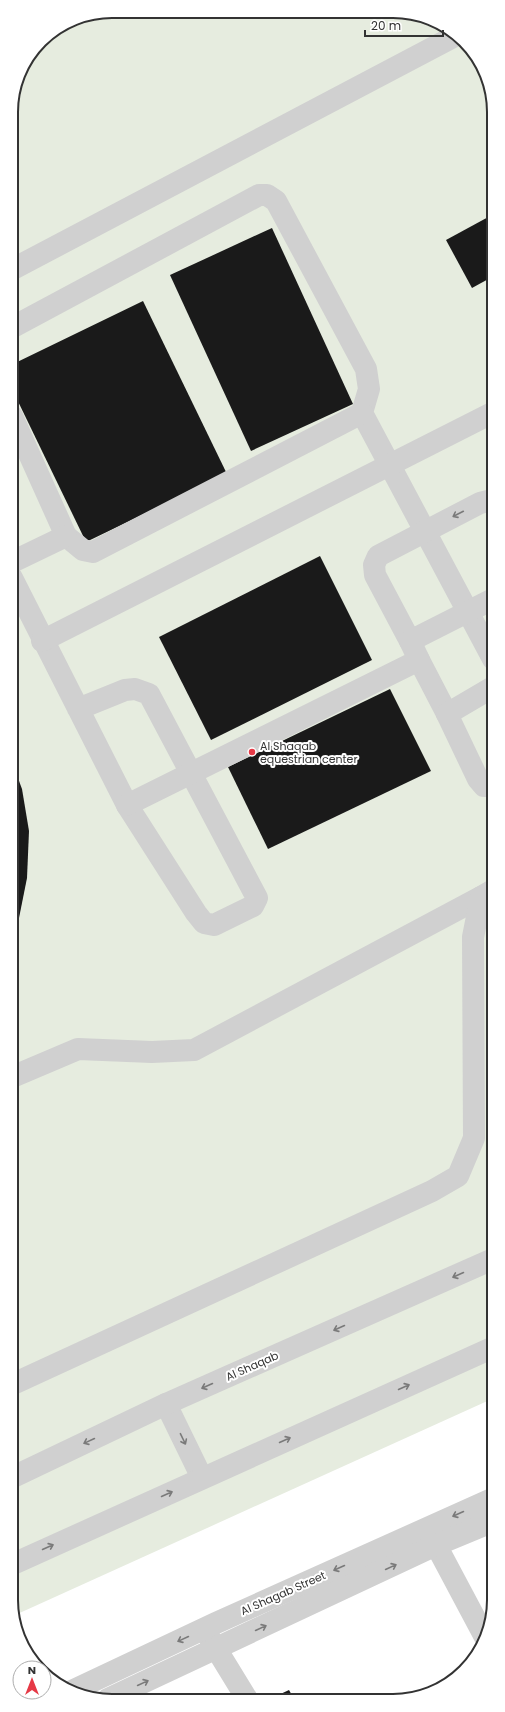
<svg xmlns="http://www.w3.org/2000/svg" width="505" height="1712" viewBox="0 0 505 1712" font-family="Poppins,sans-serif">
	<style>
		.green { fill: #e6ecdf }
		.building { fill: #1a1a1a }
		.lines { fill: none; stroke-linecap: round; stroke-linejoin: round }
		.minor { stroke: #d0d0d0; stroke-width: 22 }
		.oneway { stroke: #7a7a7a }
		.poi-dot { fill: #e63946; stroke: #fff; stroke-width: 1.5 }
		.labels { text-anchor: middle; stroke-width: 4; stroke-linejoin: round; paint-order: stroke }
		.poi-label { font-size: 11px; fill: #333; stroke: #fff; text-anchor: start }
		.street-label { font-size: 11px; fill: #333; stroke: #fff }
		.rim { fill: none; stroke: #333; stroke-width: 2 }
	</style>
	<rect width="100%" height="100%" fill="#fff"/>
	<path class="green" d="M112,11L413,13L465,41L492,92L494,1398L13,1616L11,105L19,73L41,40L73,19Z"/>
	<g class="building">
		<path d="M492,215V277L472,288L446,240Z"/>
		<path d="M272,228L353,404L251,451L170,275Z"/>
		<path d="M143,301L227,474L86,542L12,389L11,365Z"/>
		<path d="M320,556L372,660L211,740L159,637Z"/>
		<path d="M390,689L431,771L268,849L228,767Z"/>
		<path d="M12,762L22,789L29,831L27,878L19,918L12,934Z"/>
		<path d="M289,1690L294,1699H270Z"/>
	</g>
	<g class="lines">
		<g class="minor">
			<path d="M11,270L455,36"/>
			<path d="M11,328L259,195H267L276,201L366,369L369,389L362,413L493,659"/>
			<path d="M12,416L66,536L83,550L93,552L362,413"/>
			<path d="M12,562L66,536"/>
			<path d="M12,578L127,805L196,913L204,923L214,925L253,906L257,898L149,694L135,689L125,690L78,709"/>
			<path d="M42,641L492,413"/>
			<path d="M410,641L375,575L374,565L378,556L480,503L488,501L493,504"/>
			<path d="M419,660L447,714"/>
			<path d="M493,687L447,714L478,779L484,786H493"/>
			<path d="M127,805L419,660L410,641L493,599"/>
			<path d="M12,1077L78,1049L152,1052L194,1050L481,897"/>
			<path d="M13,1384L432,1191L458,1176L474,1138L473,937L481,897L493,890"/>
			<path d="M166,1404L202,1478"/>
			<path d="M13,1477L166,1404L493,1259"/>
			<path d="M436,1545L486,1639"/>
			<path d="M13,1564L494,1347"/>
			<path d="M209,1637L247,1699"/>
			<path d="M74,1690L216,1623L494,1498"/>
			<path d="M108,1699L436,1545L494,1521"/>
		</g>
	</g>
	<defs><path id="oneway-shaft" d="M-6 0H5M1.5-3L5.5 0L1.5 3" fill="none" stroke-width="1.6" stroke-linecap="round" stroke-linejoin="round"/></defs>
	<g class="oneway">
		<use href="#oneway-shaft" transform="translate(458 514) rotate(153)"/>
		<use href="#oneway-shaft" transform="translate(458 1275) rotate(156)"/>
		<use href="#oneway-shaft" transform="translate(339 1328) rotate(156)"/>
		<use href="#oneway-shaft" transform="translate(207 1386) rotate(156)"/>
		<use href="#oneway-shaft" transform="translate(404 1387) rotate(-24)"/>
		<use href="#oneway-shaft" transform="translate(183 1439) rotate(64)"/>
		<use href="#oneway-shaft" transform="translate(285 1440) rotate(-24)"/>
		<use href="#oneway-shaft" transform="translate(89 1441) rotate(155)"/>
		<use href="#oneway-shaft" transform="translate(167 1494) rotate(-24)"/>
		<use href="#oneway-shaft" transform="translate(458 1514) rotate(156)"/>
		<use href="#oneway-shaft" transform="translate(48 1547) rotate(-24)"/>
		<use href="#oneway-shaft" transform="translate(391 1567) rotate(-25)"/>
		<use href="#oneway-shaft" transform="translate(339 1568) rotate(156)"/>
		<use href="#oneway-shaft" transform="translate(261 1628) rotate(-25)"/>
		<use href="#oneway-shaft" transform="translate(183 1639) rotate(155)"/>
		<use href="#oneway-shaft" transform="translate(143 1683) rotate(-25)"/>
	</g>
	<circle class="poi-dot" cx="252" cy="752" r="4"/>
	<g class="labels">
		<g class="poi-label">
			<text x="260" y="750">Al Shaqab<tspan x="260" dy="13">equestrian center</tspan></text>
		</g>
		<g class="street-label">
			<text transform="translate(252 1366) rotate(-24)" y="4">Al Shaqab</text>
			<text transform="translate(283 1593) rotate(-24)" y="4">Al Shagab Street</text>
		</g>
	</g>
	<path d="M0 0H505V1712H0ZM112 18H393A94 94 0 0 1 487 112V1600A94 94 0 0 1 393 1694H112A94 94 0 0 1 18 1600V112A94 94 0 0 1 112 18Z" fill="#fff" fill-rule="evenodd"/>
	<path class="rim" d="M112 18H393A94 94 0 0 1 487 112V1600A94 94 0 0 1 393 1694H112A94 94 0 0 1 18 1600V112A94 94 0 0 1 112 18Z"/>
	<g transform="translate(32 1680)"><circle r="19" fill="#ffffff" stroke="#adadad"/>
	<path d="M0-3L7 15L0 10L-7 15Z" fill="#e63946"/>
	<text y="-6" font-size="11" font-weight="bold" text-anchor="middle" fill="#333333">N</text>
	</g>
	<path d="M365 30v6h78v-6" fill="none" stroke="#333333" stroke-width="2"/>
	<text x="371" y="30" font-size="12" fill="#333333" stroke="#ffffff" stroke-width="3" paint-order="stroke">20 m</text>
</svg>
